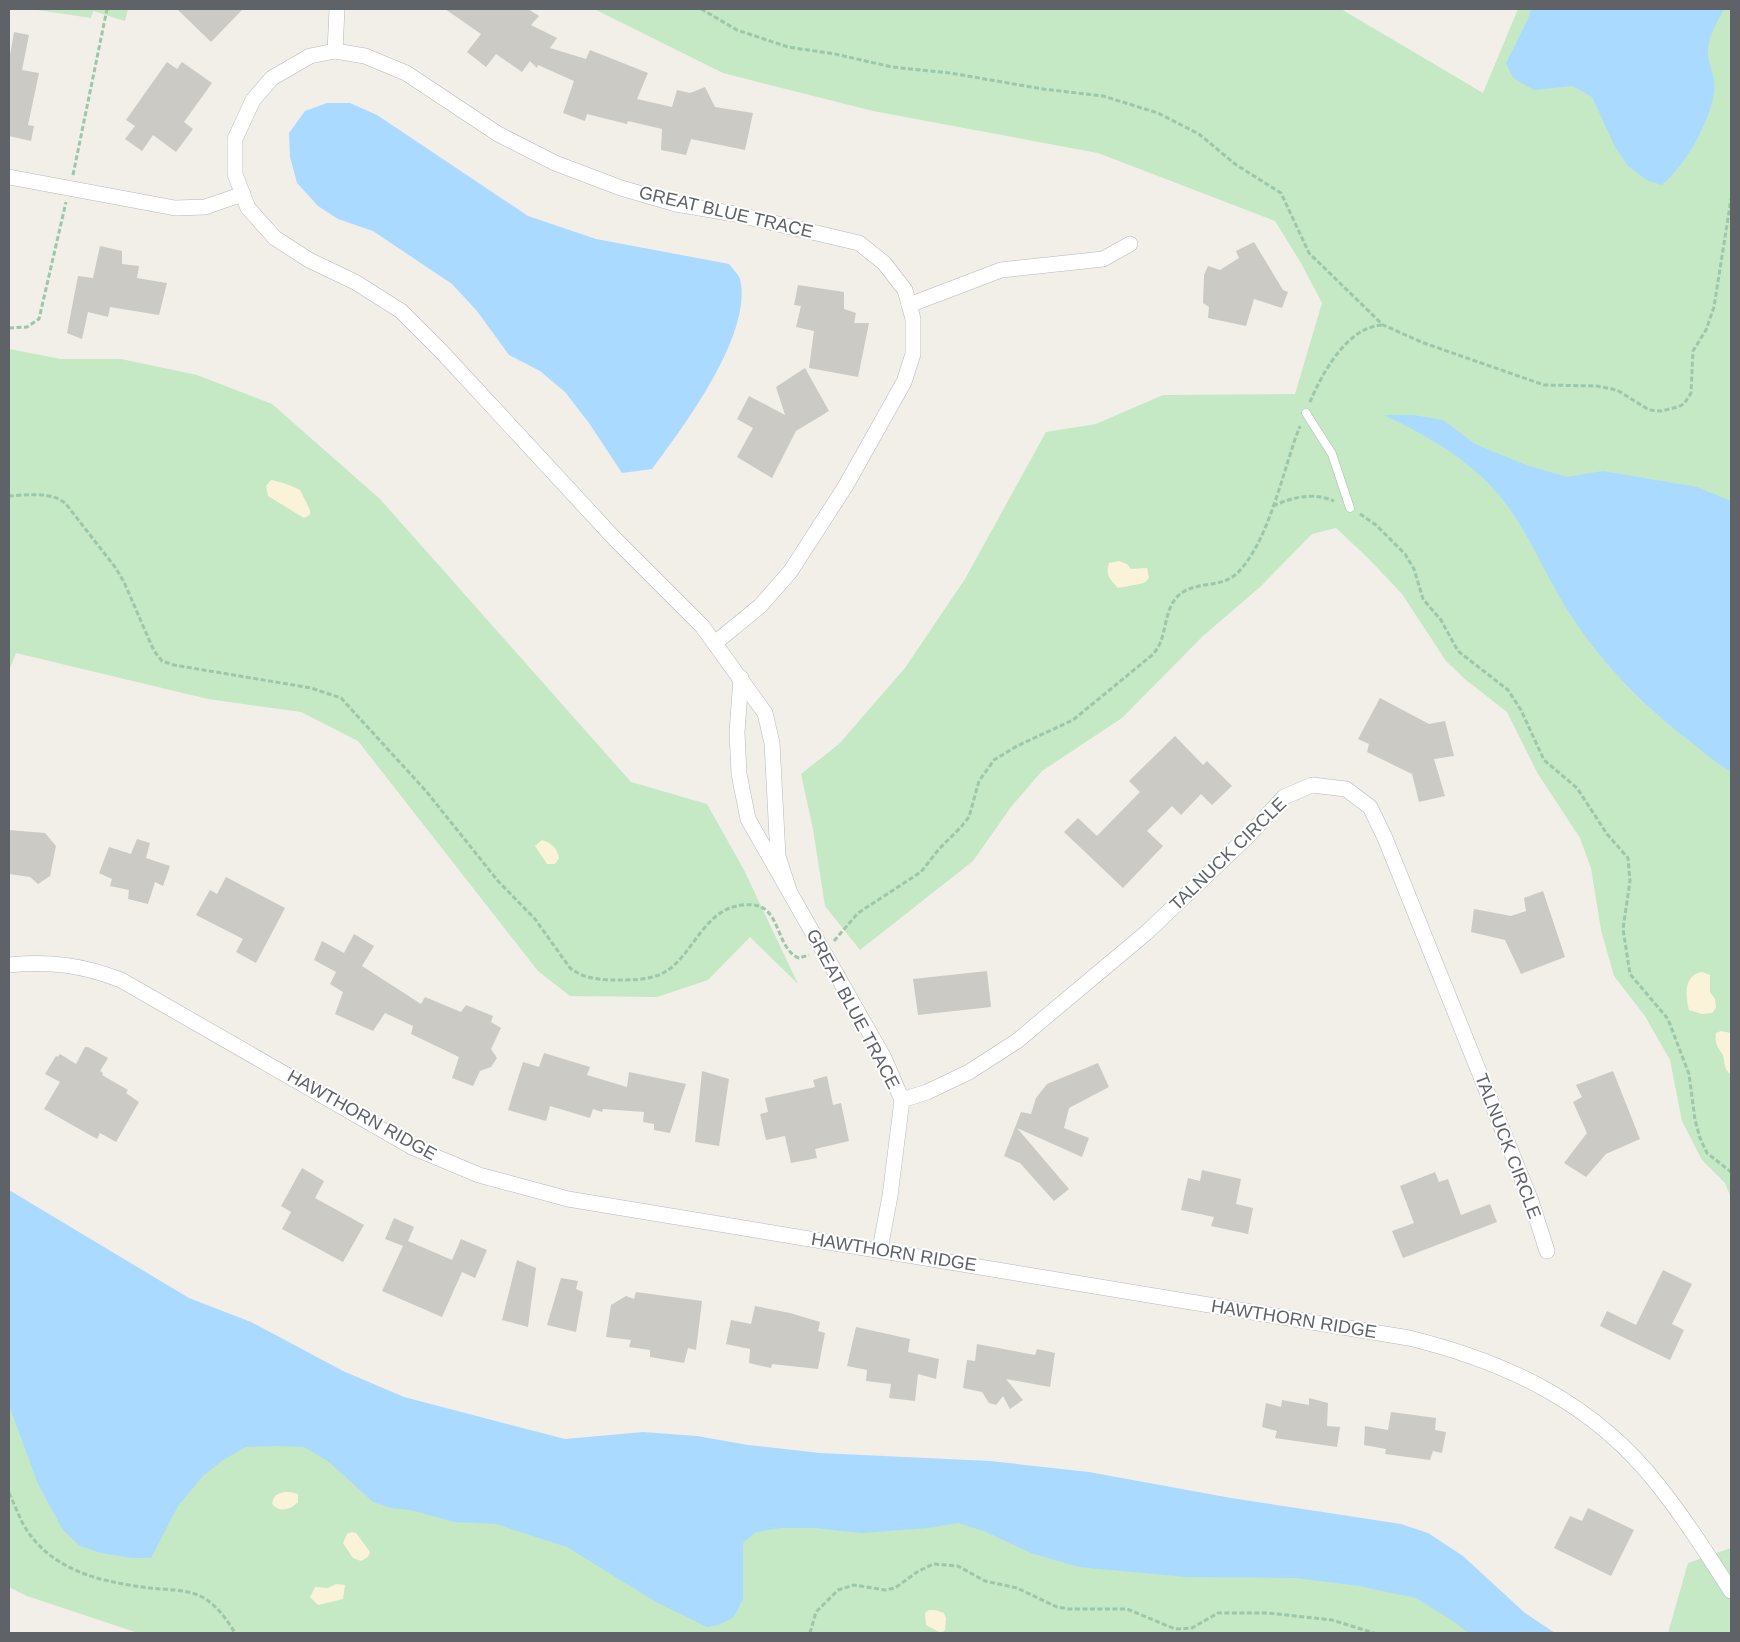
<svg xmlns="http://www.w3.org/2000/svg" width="1740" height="1642" viewBox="0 0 1740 1642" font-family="Helvetica,sans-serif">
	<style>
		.green { fill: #c5e8c5 }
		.sand { fill: #fbf3d9 }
		.water { fill: #aadaff }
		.building { fill: #cccac5 }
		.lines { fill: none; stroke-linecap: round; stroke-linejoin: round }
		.service-casing { stroke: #b5b8bc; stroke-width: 9 }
		.minor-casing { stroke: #b5b8bc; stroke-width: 16 }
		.path { stroke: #9cc7a9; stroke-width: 3; stroke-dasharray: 5 2.5; stroke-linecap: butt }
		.service { stroke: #fff; stroke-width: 8 }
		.minor { stroke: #fff; stroke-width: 15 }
		.labels { text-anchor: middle; stroke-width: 4; stroke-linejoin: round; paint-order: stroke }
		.street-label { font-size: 18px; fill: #5f6368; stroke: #fff }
	</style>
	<rect width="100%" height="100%" fill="#f1efe8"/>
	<g class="green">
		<path d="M31,9H128L125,21L93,11L91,18Z"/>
		<path d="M594,9H1341L1483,93L1518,9H1731V1198L1725,1183L1702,1160L1682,1121L1670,1060L1645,1016L1614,976L1601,930L1591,868L1580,838L1538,774L1507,712L1466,680L1446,661L1402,594L1368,558L1336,528L1312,534L1260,587L1203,636L1122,718L1042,771L1011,807L973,861L860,950L825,906L813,829L801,774L839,744L905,668L965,579L1046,432L1096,424L1163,395L1295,394L1322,303L1301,263L1275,221L1098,153L873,111L723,73Z"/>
		<path d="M9,349L61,359H121L197,375L272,404L380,499L631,782L707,804L744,870L798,984L750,937L708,980L657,997L570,996L538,971L358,741L301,712L208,699L16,653L9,671Z"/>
		<path d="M9,1206L311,1373L496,1446L1084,1489L1525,1633H138L27,1596L9,1587Z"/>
		<path d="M1731,1548V1633H1668L1688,1563Z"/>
	</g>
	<g class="sand">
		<path d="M271,480C278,481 293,486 300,490L310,510V515L304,518L268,496L266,486Z"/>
		<path d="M1119,561L1127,564L1131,569L1147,568L1149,578L1144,583L1118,588C1110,580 1105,574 1109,563Z"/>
		<path d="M542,840C552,843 557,848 559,858L555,864H547L535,846Z"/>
		<path d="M1702,972L1710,975V992L1715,999L1716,1008L1712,1013L1702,1014L1689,1010C1685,994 1684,975 1702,972Z"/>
		<path d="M1721,1031L1731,1033V1075C1721,1066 1727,1061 1721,1052C1716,1045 1715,1042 1716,1033Z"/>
		<path d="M290,1492L298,1494V1502C290,1510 280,1513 272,1504C274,1493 280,1492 290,1492Z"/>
		<path d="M352,1532L356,1533L370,1552L368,1557L361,1561L353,1558L343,1543L347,1534Z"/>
		<path d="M336,1584L345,1585L343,1599L318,1605L310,1597L315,1587L328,1588Z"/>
		<path d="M929,1610H935L944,1613L946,1618L945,1630L941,1633L926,1625L925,1613Z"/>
	</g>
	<g class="water">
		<path d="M1531,9H1724C1717,22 1706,40 1708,56C1710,69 1716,77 1714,93C1710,122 1684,167 1662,185L1648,181L1628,166L1615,147L1592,97L1573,86L1534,90L1513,78L1506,63L1528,19Z"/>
		<path d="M327,103H350L377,115L528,216L596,239L729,264C732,268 738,274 740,279C753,334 684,426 652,469L622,473L589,423L565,392L540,371L509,355L477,311L452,284L373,231L338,219L318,206L297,183L290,157L289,133L305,111Z"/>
		<path d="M1384,415H1413L1443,420L1475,444L1526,465L1567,477L1603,471L1697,487L1731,501V771C1717,765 1704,752 1691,742C1644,706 1603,665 1570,614C1542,571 1525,520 1488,483C1458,453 1422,433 1384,415Z"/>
		<path d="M9,1190L189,1298L251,1322L343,1371L404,1397L565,1439L643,1432L697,1436L748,1445L820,1453L990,1461L1089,1472L1231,1498L1401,1524L1428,1533L1463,1556L1525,1613L1555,1633H1468L1456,1623L1416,1598L1359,1586L1296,1578L1186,1577L1079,1567L1031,1553L984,1531L958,1523L928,1528L862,1533L814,1528H780L756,1532L743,1543V1599L734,1617L719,1625L707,1627L656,1602L567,1547L496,1524L454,1522L411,1510L391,1508L373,1502L329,1462L304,1447L276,1446L246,1447L223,1460L203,1476L178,1506L151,1558H132L101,1553L80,1546L63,1530L38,1484L9,1405Z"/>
	</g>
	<g class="building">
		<path d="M177,9H243L211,42Z"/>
		<path d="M445,9H528L539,16L531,25L557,38L550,48L586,59L590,50L648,73L637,99L672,107L677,90L690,93L705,87L715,107L753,113L745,150L691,139L686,155L661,150L662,129L628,121L627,124L587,114L585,121L563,113L574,81L538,65L537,68L530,61L522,72L496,54L486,67L467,52L481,34Z"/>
		<path d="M14,32L29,35L22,70L39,73L28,125L34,126L31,141L9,136V61Z"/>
		<path d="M167,62L177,69L182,62L212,83L184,122L193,129L176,152L153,135L142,151L125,139L135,126L126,120Z"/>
		<path d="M1254,242L1283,290L1288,292L1282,308L1254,299L1246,326L1208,318L1209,307L1203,303L1204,275L1208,266L1220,270L1239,258L1236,251Z"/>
		<path d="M100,246L122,251V264L139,266L137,278L167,283L159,315L110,307L108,317L88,312L82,339L67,333L78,276L93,278Z"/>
		<path d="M798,285L844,292V309L856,313L854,323H869L858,377L809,368L814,331L796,327L801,306L794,305Z"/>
		<path d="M805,368L829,411L796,431L772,478L737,457L753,428L737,419L749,396L785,415L776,387Z"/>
		<path d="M1380,698L1429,724L1445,721L1454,756L1434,759L1445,796L1419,802L1412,774L1367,752L1369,744L1358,739Z"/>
		<path d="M1175,736L1203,765L1207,761L1232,786L1212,805L1201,794L1181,815L1172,806L1147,831L1163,846L1123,888L1064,832L1078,818L1097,836L1140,792L1129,781Z"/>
		<path d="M9,830L45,833L56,846L50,876L38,884L30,877L9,874Z"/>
		<path d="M137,839L150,843L146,858L170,866L163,886L155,882L148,904L128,899L129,890L110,886L112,879L99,873L109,847L131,854Z"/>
		<path d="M226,877L285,908L256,963L236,952L243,939L196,915L210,890L217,894Z"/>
		<path d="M1543,891L1565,957L1521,974L1505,940L1471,932L1474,909L1511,916L1526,911L1524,898Z"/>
		<path d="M354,934L374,946L362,966L421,1004L425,997L461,1012L466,1005L493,1016L491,1022L501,1028L491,1049L497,1058L491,1067L480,1071L473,1086L452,1078L459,1057L411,1034L413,1026L385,1013L373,1031L335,1014L343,992L330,984L336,972L314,960L322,941L344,953Z"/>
		<path d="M987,971L991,1007L918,1015L913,979Z"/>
		<path d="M85,1047H88L108,1058L100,1071L103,1073L102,1075L128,1090L126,1093L139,1102L116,1142L100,1133L97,1139L44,1109L60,1082L45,1074L56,1056L58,1057L60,1054L76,1064Z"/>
		<path d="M544,1053L590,1067L587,1075L627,1087L629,1072L686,1084L670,1133L654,1130V1124L643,1122L644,1112L603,1109L602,1112L593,1109L590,1118L550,1106L546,1121L508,1110L523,1062L539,1067Z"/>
		<path d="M1098,1063L1109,1087L1069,1108L1064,1128L1089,1138L1082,1157L1017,1128L1069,1189L1054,1201L1020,1163L1004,1156L1021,1112L1031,1114L1036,1098L1047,1084Z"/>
		<path d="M702,1071L729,1079L719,1146L695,1142Z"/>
		<path d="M1613,1071L1640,1139L1606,1154L1586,1177L1564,1163L1587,1133L1573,1102L1582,1097L1576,1085Z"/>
		<path d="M827,1076L833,1105L841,1103L849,1141L815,1149L817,1158L791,1163L785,1136L766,1140L760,1114L768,1112L765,1098L815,1087L813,1080Z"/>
		<path d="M302,1168L324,1181L315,1198L364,1225L343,1262L282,1229L291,1212L281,1206Z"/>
		<path d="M1202,1170L1241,1179L1236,1204L1253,1208L1248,1234L1211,1226L1214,1217L1181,1210L1188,1178L1200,1181Z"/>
		<path d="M1435,1172L1439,1182L1448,1179L1461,1215L1490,1204L1497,1222L1403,1258L1392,1231L1414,1223L1400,1186Z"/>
		<path d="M394,1218L414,1227L408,1241L452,1260L461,1239L487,1250L475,1278L462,1272L442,1317L382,1291L403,1246L385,1239Z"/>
		<path d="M517,1260L536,1268L528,1327L502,1320Z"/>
		<path d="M1663,1270L1692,1284L1672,1324L1684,1330L1670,1360L1600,1326L1607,1311L1636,1325Z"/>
		<path d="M561,1278L578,1281L576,1289L583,1292L576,1332L547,1325Z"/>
		<path d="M636,1292L702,1301L696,1350L688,1348L684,1363L650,1357V1350L629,1347L631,1340L606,1337L611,1305L626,1296L634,1299Z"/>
		<path d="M755,1306L790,1313L820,1322L818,1331L825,1333L818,1369L772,1364L771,1368L749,1363L750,1349L726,1344L731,1320L751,1324Z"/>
		<path d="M856,1327L910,1339L908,1352L939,1359L936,1379L918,1374L915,1401L889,1398L891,1384L866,1381L867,1370L847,1366Z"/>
		<path d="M977,1344L1035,1355L1037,1349L1055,1353L1050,1387L1006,1379L1023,1400L1010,1409L1003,1396L996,1405L989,1403L982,1392L963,1388L967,1360L975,1361Z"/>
		<path d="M1309,1398L1328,1403L1327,1426L1340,1427L1337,1447L1275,1438L1277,1431L1262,1427L1266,1403L1281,1407L1282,1400L1309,1405Z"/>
		<path d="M1391,1412L1436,1418L1435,1430L1446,1432L1442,1453L1433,1451L1430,1460L1385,1454L1386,1449L1364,1445L1365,1426L1388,1430Z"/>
		<path d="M1588,1508L1634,1530L1611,1576L1554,1548L1570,1516L1582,1521Z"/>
	</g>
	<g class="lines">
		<defs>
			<path id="service" d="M1306,413L1332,454L1350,508"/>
			<g id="minor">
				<path d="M335,51L337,9"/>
				<path d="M9,177L175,208L205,207L243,194"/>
				<path d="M909,305L1001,270L1103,259L1130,244"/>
				<path d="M715,643L760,606L790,572L845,487L904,382L913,354V319L905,290L884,263L859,243L735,214L676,204L621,188L555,163L498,134L406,73L365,56L335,51L310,56L272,78L253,100L235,139V174L248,208L275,238L309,260L355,282L401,311L441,351L614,538L702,626L765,713L772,743L778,856L789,890"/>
				<path d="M741,678L737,732L739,774L748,819L884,1058L902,1100L890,1196L880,1249"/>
				<path d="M9,965C51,961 82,965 121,980L412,1147L479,1175L568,1199L1409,1338C1507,1362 1594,1403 1658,1485C1685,1519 1708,1555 1731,1591"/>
				<path d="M902,1100L927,1092L969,1072L1017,1041L1146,933L1247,837L1284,797L1312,785L1346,789L1370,807L1385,838L1531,1201L1547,1251"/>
			</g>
		</defs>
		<use href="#service" class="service-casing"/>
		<use href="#minor" class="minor-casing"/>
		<g class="path">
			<path d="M701,9L737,30L788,47L835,54L892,67L950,73L1043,89L1103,96L1158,113L1199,134L1235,164L1281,193L1309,253L1383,325L1424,343L1544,385L1597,386L1617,390L1649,410L1661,411L1678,407L1684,404L1691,393L1693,351L1706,330L1714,307L1731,199"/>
			<path d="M73,175L107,9"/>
			<path d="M9,328L27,327L39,319L66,202"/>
			<path d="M1310,402C1322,373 1348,326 1383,325"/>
			<path d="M9,496C26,495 52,491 66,504L115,567L124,582L154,651L162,661L174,665L311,688L341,698L426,791L498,881L535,919L570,968C584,979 601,980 618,980C632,980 650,980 663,973C695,957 704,900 754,905C781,908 776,949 799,958L809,955"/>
			<path d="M1273,506C1293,497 1313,492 1334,501"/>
			<path d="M1360,514L1376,525L1405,554L1414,569L1423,599L1441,620L1458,651L1508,690L1521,710L1544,760L1577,788L1607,834L1628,858L1630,881L1623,929L1630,974L1668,1019L1689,1074L1695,1120L1700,1138L1707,1153L1731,1172"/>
			<path d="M834,941L858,913L921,872L939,849L961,827L969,817L979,781L994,760L1017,746L1073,720L1151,656C1168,641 1162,615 1176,598C1192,580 1218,589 1235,575C1269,545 1283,468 1300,426"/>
			<path d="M9,1493C14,1503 18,1514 23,1524C50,1571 101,1582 150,1588C167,1590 187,1589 202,1597C217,1605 227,1620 235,1633"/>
			<path d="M810,1633L816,1612L838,1590L854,1585L885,1590L895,1588L917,1572L933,1564L958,1566L985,1581L1017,1588L1057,1607L1069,1609H1127L1175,1629L1192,1628L1218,1613H1268L1332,1620L1374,1633"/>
		</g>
		<use href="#service" class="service"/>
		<use href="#minor" class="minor"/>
	</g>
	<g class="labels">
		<g class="street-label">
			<text transform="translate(726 212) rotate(13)" y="6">GREAT BLUE TRACE</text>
			<text transform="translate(1228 854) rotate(-44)" y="6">TALNUCK CIRCLE</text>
			<text transform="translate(853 1009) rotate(62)" y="6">GREAT BLUE TRACE</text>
			<text transform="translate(362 1115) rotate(29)" y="6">HAWTHORN RIDGE</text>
			<text transform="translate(1508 1146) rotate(69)" y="6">TALNUCK CIRCLE</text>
			<text transform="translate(894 1252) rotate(9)" y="6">HAWTHORN RIDGE</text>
			<text transform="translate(1294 1319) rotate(9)" y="6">HAWTHORN RIDGE</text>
		</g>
	</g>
	<rect width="1740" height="1642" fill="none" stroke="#5f6368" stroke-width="20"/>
</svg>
